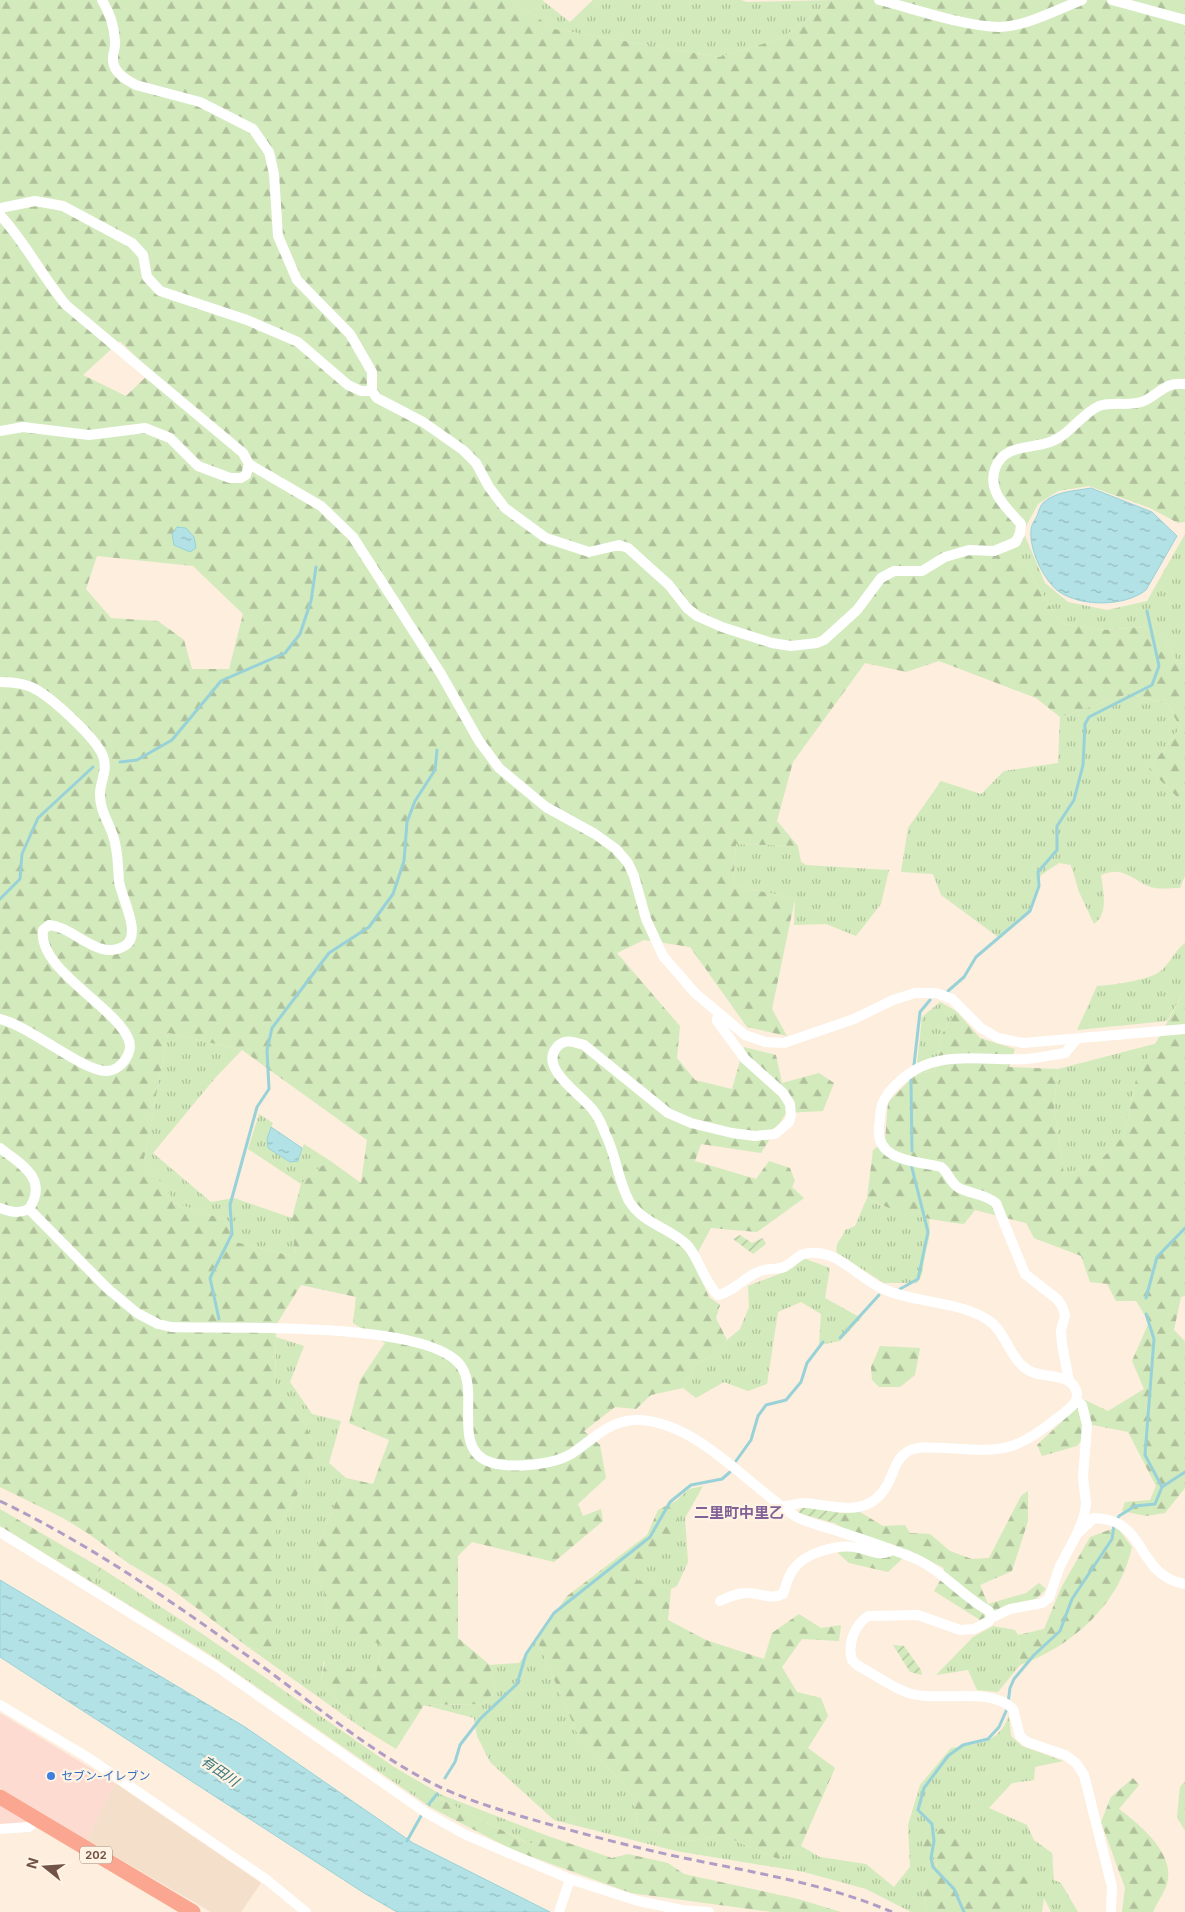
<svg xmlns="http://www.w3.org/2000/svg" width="1185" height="1912" viewBox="0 0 1185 1912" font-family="Inter,'Noto Sans JP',sans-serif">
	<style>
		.residential { fill: #f4dfcb }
		.commercial { fill: #fedbd0 }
		.grass { fill: url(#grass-tufts) }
		.forest { fill: url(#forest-firs); fill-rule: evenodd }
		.garden { fill: url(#garden-furrows) }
		.water { fill: url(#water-ripples); stroke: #98d2d8 }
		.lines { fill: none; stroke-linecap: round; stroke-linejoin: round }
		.stream { stroke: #98d2d8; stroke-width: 3 }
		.minor { stroke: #fff; stroke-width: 10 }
		.highway { stroke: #faa691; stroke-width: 15 }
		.rail { stroke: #b09dc5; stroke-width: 3; stroke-dasharray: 8 5; stroke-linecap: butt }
		.shop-dot { fill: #3f7fe0; stroke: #fff3e4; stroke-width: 2 }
		.labels { text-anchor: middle; stroke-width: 4.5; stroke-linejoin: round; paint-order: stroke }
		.shield { fill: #fff3e4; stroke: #9c8375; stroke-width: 1 }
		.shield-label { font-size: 11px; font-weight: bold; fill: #725345 }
		.shop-label { font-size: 12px; fill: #366cbe; stroke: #fff3e4; text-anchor: start }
		.water-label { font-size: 14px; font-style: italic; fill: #3c7980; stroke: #fff3e4 }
		.quarter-label { font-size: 15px; font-weight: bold; fill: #816196; stroke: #fff3e4 }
	</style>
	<defs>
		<pattern id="grass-tufts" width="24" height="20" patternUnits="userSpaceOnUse" patternTransform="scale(1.25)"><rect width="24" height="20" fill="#d2eabc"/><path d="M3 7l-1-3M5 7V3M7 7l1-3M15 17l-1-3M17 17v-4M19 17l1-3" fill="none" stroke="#afc09b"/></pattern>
		<pattern id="forest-firs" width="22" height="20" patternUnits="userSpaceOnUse" patternTransform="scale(1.25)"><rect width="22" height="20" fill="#d2eabc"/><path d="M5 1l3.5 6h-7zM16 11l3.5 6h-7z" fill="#afc09b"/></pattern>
		<pattern id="garden-furrows" width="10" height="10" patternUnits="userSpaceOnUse" patternTransform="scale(1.25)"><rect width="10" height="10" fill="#d2eabc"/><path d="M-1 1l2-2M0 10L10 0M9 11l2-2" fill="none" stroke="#afc09b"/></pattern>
		<pattern id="water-ripples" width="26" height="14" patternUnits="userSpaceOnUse" patternTransform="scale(1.25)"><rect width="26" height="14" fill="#b2e2e6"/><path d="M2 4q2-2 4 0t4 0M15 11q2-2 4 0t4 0" fill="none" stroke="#95babc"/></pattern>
	</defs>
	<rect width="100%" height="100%" fill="#fdeedd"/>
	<path class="residential" d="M115,1783L261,1883L241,1912H211L87,1840Z"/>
	<g class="commercial">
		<path d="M0,1713L115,1783L87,1840L0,1788Z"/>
		<path d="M0,1806L28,1822L0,1831Z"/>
	</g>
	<g class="grass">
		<path d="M512,0H542L570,22L593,0H741L747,2L833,0L782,38L719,57L554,29Z"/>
		<path d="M1185,534V664L1178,663L1163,636L1143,627L1104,630L1060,623L1025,564L1005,553L1025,536L1045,583L1068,602L1107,610L1147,601Z"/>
		<path d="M1128,694L1168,704L1180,728L1149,769L1185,805V876L1180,888C1171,888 1156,890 1148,886C1130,878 1123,866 1101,875C1103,890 1109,914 1094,924L1079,892L1071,865L1059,863L1041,875L1029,910L998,937L941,895L933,874L901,872L908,828L941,781L981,794L1004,771L1058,763L1060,717Z"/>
		<path d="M736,844L798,846L801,862L806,865L889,870L881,904L856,936L826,924L794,925L795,899L733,885Z"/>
		<path d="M1185,943V990L1167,1021L1077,1030L1097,986C1112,985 1146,981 1159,972C1168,967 1174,951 1185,943Z"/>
		<path d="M940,1002L956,1011L941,1036L935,1071L916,1074L922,1017Z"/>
		<path d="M168,1033L242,1050L216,1077L153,1153L211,1202L234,1198L292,1218L295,1257L232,1241L228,1221L175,1203L144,1159Z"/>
		<path d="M1158,1043L1136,1079L1124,1135L1097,1164L1064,1174L1054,1107L1058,1069Z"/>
		<path d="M259,1114L273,1123L267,1139L268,1148L290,1162L298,1161L304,1144L329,1160L301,1184L248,1149Z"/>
		<path d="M867,1198L880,1205L929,1219C931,1238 928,1239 925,1256C922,1269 925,1272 917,1283H884L837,1253C834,1242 842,1240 845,1230L855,1226Z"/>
		<path d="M803,1258L830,1268L825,1298L861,1318L840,1341L819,1345L821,1314L801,1302L778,1312L767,1384L748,1391L724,1382L696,1398L683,1388L696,1364L716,1354L727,1340L740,1329L749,1307L748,1286L787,1271Z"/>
		<path d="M276,1337L304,1346L290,1382L312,1414L341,1421L329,1463L346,1478L313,1556L327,1603L326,1624L382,1644L375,1678L324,1661L321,1682L359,1726L248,1647L276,1654V1530L319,1459L305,1423L275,1394Z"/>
		<path d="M703,1486L685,1518L688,1562L677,1586L671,1589L633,1579V1565L677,1538L676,1501L689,1489Z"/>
		<path d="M101,1568L204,1635L394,1767L442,1795L548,1836L530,1844L439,1798L430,1807L209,1654L93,1583Z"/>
		<path d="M993,1626L1015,1630L1018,1635L1020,1665L998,1692L977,1690L968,1670L936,1675L973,1637Z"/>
		<path d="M537,1640L578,1735L631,1793L638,1825L692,1841L722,1835L778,1859L801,1846L820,1857L866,1864L894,1887L910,1867L908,1825L920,1785L951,1748C977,1743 998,1745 1009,1716L1011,1736L1022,1746L1063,1761L1035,1767L1034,1780L1012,1783L989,1808L1027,1825L1034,1840L1052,1853L1054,1880L1061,1883L1078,1912H1051L1044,1898L1042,1912H1008L983,1866L936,1859L937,1872L924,1886L927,1912H911L866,1889L804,1872L676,1851L554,1820L490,1762L477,1736L474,1718L424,1705L483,1704L495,1691L490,1665L519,1663Z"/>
	</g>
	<g class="forest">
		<path d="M0,0H512L554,29L719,57L782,38L833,0H1185V522L1178,523L1150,508L1089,486L1058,491L1038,504L1025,528L1003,544L1006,553L1025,564L1060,623L1104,630L1143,627L1163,636L1178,663L1185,664V805L1149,769L1180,728L1168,704L1128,694L1060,717L1036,698L939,661L906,672L865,663L793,762L777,821L798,846L736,844L733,885L795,899L772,1009L787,1036L747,1027L690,947L644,940L617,953L680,1026L677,1058L695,1080L732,1089L744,1047L776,1055L782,1083L819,1073L834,1083L823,1111L786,1113L761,1153L701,1144L695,1161L756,1179L769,1161L790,1168L795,1181L792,1187L804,1198L757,1232L711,1228L693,1261L709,1297L720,1305L716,1318L727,1340L716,1354L696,1364L683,1388L651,1395L636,1409L615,1407L584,1431L600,1445L606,1478L578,1504L583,1516L601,1509L603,1521L554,1562L472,1542L458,1556V1638L490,1665L495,1691L483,1704L424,1705L396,1749L359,1726L321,1682L325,1661L375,1678L382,1645L326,1624L327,1603L313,1556L346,1478L373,1484L389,1440L349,1423L360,1380L385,1343L353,1323L356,1297L301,1285L276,1325L275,1394L305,1423L319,1459L276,1530V1654L248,1647L170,1588L128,1563L89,1534L63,1518L0,1487ZM120,341L151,372L126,396L83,375ZM97,556L193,566L243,614L229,669H192L184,640L158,621L111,618L86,589ZM168,1033L242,1050L367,1140L361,1183L329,1160L301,1184L292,1218L295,1257L232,1241L228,1221L175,1203L144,1159Z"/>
		<path d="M1185,990V1296L1181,1297L1174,1330L1185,1341V1488L1165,1513L1146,1516L1122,1511L1125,1502L1150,1500L1156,1486L1128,1432L1093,1425L1077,1446L1042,1456L1037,1445L1085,1400L1108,1411L1144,1389L1132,1361L1149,1322L1136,1301H1116L1107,1284L1090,1282L1081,1256L1034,1238L1026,1223L975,1210L964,1224C931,1220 896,1214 867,1198L873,1150L885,1141L888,1102L916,1074L935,1071L941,1036L956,1011L980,1038L1015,1049L1009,1067L1058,1069L1054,1107L1064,1174L1097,1164L1124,1135L1136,1079Z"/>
		<path d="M880,1346L920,1348L915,1375L900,1387H879L872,1380L871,1367Z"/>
		<path d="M1028,1491V1521L1012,1571L980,1585L988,1604L1026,1593L1039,1583L1046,1589L1032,1603L1007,1605L980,1620L934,1591L941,1579L944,1568L906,1549L903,1558L888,1572L849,1563L838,1553L860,1537L834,1523L840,1513L860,1512L883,1526L905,1525L910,1533L930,1534L950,1551L972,1559L989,1558L1021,1496Z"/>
		<path d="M676,1501L678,1538L633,1566V1579L671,1589L668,1620L706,1640L764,1659L772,1633L799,1614L821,1628L841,1625L839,1641L802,1639L782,1667L797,1692L821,1698L828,1716L808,1748L835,1768L801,1846L778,1859L722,1835L692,1841L638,1825L631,1793L578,1735L537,1640L567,1596L647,1535L658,1510Z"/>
		<path d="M0,1509L101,1568L93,1583L0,1526Z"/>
		<path d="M1117,1527L1132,1547C1120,1603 1073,1646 1020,1665L1018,1635L1044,1629L1061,1588L1090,1537Z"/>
		<path d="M1133,1778L1139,1785L1119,1809C1140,1825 1176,1854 1167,1884C1164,1893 1157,1903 1153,1912H1122L1125,1888L1101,1822L1111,1797Z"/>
		<path d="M1185,1781V1831L1177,1817L1180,1787Z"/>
		<path d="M439,1798L529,1844L548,1836L612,1858L628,1854L668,1863L684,1874L798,1899L841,1912H772L631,1893L513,1850L430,1807Z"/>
		<path d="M945,1827L973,1836L983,1866L1008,1854L1030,1863L1035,1889L1008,1912H927L924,1886L937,1871L936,1859L922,1850L924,1837Z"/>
	</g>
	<g class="garden">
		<path d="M740,1235L752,1243L763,1238L766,1244L753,1254L733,1239Z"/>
		<path d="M803,1506L840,1513L834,1523L798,1513Z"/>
		<path d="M893,1645L904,1646L921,1670L922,1675L910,1672Z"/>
	</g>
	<g class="water">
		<path d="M1091,488L1152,512L1177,536L1146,590C1125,607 1080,607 1058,591C1043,579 1029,549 1031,530C1031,525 1035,520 1037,516C1039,511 1040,505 1044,502C1057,491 1075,491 1091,488Z"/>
		<path d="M177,527L186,528L194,537L196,548L190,552L174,545L172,534Z"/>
		<path d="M271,1127L302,1148L298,1161L290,1162L268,1148L267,1139Z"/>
		<path d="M0,1580L245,1727L413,1843L550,1912H397L364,1893L0,1657Z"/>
	</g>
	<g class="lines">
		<g class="stream">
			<path d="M120,762L137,760L172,740L221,681L285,653L300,634L311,601L316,567"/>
			<path d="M0,899L20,879L22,854L38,818L93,767"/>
			<path d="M948,991L964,977L976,957L1030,911L1039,886L1038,872L1057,850V826L1074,800L1083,765L1085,724L1089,717L1152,685L1159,666L1147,611"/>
			<path d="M914,1065L920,1012L930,1000"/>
			<path d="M911,1080L912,1151"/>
			<path d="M900,1289L918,1279L928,1232L911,1164"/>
			<path d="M1146,1298L1157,1257L1185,1228"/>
			<path d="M1146,1314L1154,1339L1145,1455L1162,1487"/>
			<path d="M219,1319L210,1278L232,1234L230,1205L257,1107L269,1089L267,1050L272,1028L329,953L369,927L393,894L404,861L407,822L415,801L435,770L437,750"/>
			<path d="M840,1338L879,1295"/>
			<path d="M736,1461L751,1440L758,1416L766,1405L786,1400L801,1382L807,1363L823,1342"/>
			<path d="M1008,1703L1010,1688L1014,1679L1034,1655L1060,1631L1072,1599L1112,1539L1114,1525L1119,1516L1135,1506L1155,1504L1162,1487L1185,1472"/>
			<path d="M445,1778L455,1762L460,1745L480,1719L517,1684L526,1654L554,1613L650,1537L670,1502L691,1485L722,1479L730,1472"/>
			<path d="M429,1804L437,1794"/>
			<path d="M407,1841L421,1816"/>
			<path d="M964,1912L954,1889L933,1867L931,1858L934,1841L932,1824L918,1810L924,1788L948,1756L963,1745L988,1739L999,1727L1007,1709"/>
		</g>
		<g class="minor">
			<path d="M102,0C110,14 114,25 115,41C116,48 112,54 113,61C114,73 126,80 136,85L200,102L253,129L269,152L274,174L278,236L297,280L350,334L372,372V391L377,398L423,422L463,450L476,463L489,487L505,508L546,538L589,552L619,545L628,548L669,585L687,608L697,616L722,627L772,643L791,646L817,643L824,640L857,610L881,578L894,571H922L945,557L969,550L994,551L1016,542L1020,533L1021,524C1007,508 987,492 995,469C1003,444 1031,449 1050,442C1069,436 1081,414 1099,406C1113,401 1131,407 1144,401C1161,393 1164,382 1185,384"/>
			<path d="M879,0C912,8 966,27 999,27C1028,26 1055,10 1082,0"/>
			<path d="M1112,0L1185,20"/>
			<path d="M0,208L35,201L63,206L132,243L143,255L147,277L160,291L247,320L298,342L348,385L361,391H372"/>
			<path d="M0,215C25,242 42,276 66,305L243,453L249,464L246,475L241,478H230L198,466L170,438L145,428L89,435L23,427L0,431"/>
			<path d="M249,464L321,506L353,537L441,674L479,741L499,768L546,807L595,834L616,849L628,863L634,876L646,919L663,956L695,993L745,1035L765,1042L784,1043L854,1019L893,1000L915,993H936L952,999L981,1028L998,1038L1023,1043L1185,1029"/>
			<path d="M0,682C12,682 26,683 37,690C54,700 96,738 103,756C108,770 101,779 100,793C99,812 112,826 115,843C118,855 118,868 119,881C121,897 142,934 126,945C99,963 75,927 49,925L43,930C37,968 114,1006 128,1038C135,1052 121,1071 106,1071C82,1071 30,1026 0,1019"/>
			<path d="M718,1014L717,1021L745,1059L783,1093L790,1104L791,1115L789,1122L775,1134L755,1136L732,1133L691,1123L668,1113L584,1045C574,1042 565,1038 557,1047C538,1068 582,1095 593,1110C598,1116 602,1125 605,1133C616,1154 618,1181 629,1201C643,1224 668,1227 686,1244C698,1255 703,1281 718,1295C734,1292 743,1278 758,1272C765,1268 776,1270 784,1267C799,1259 798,1251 818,1253C841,1255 860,1278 881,1288C912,1303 960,1301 988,1320C1007,1332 1010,1363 1032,1372C1046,1378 1074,1373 1077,1394C1077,1399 1075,1404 1071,1407C1064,1414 1054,1420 1047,1426C1007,1456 992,1450 945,1448C934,1448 918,1445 907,1452C895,1459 893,1476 886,1487C867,1518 836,1506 806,1503C798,1502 792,1506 784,1506"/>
			<path d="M0,1148C21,1164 49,1179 29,1209C18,1214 11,1212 0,1208"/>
			<path d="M29,1209L107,1288L137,1313L158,1324L171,1327C227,1329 429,1320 461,1366C480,1393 451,1449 490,1462C510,1469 553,1465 571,1454C594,1439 610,1419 639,1420C697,1422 749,1486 795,1516C805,1522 819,1525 831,1529C859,1538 887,1547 914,1558C943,1571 962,1596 989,1611L991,1618L988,1622L974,1629L960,1630L918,1615L868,1616C855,1625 847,1643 852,1660L857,1665C874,1674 893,1689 912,1694C941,1702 990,1686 1013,1709L1020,1736L1027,1742L1065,1755L1076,1763L1084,1775L1112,1887L1111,1912"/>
			<path d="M1069,1381L1062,1344L1061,1331L1065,1315L1062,1306L1057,1299L1025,1274L996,1203C985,1194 971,1194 959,1188C950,1183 949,1173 941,1167C916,1161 875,1161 879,1127C880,1120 880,1112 882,1105C885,1095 892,1088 900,1081C936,1047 983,1062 1027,1059C1039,1058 1052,1055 1065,1053L1076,1040"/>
			<path d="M0,1532L216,1666L425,1812L464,1834L570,1879L638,1901L682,1910L709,1912"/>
			<path d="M1079,1532L1094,1518C1102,1519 1110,1519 1117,1523C1146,1538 1143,1576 1185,1584"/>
			<path d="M720,1601C729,1597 737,1593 747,1593C760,1593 771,1600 783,1594C786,1587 787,1579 791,1573C802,1553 838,1543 859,1548C872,1551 879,1557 892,1550"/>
			<path d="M991,1618L1010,1609L1042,1603L1049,1598L1060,1566L1077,1534L1084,1516L1086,1504L1083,1477L1087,1425L1082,1405L1076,1400"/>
			<path d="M0,1705L87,1757L267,1880L306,1912"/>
			<path d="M0,1829L29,1827L37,1819"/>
			<path d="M559,1912L570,1879"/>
		</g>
		<path class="highway" d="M0,1797L193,1912"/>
		<path class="rail" d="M0,1501C96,1547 184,1610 270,1672C325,1713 382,1760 444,1789C478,1804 513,1814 548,1824C605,1840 661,1854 719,1865C778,1877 836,1888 892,1912"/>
	</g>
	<circle class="shop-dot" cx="51" cy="1776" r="5"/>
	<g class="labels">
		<rect class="shield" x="80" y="1846.5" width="32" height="17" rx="4"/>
		<g class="shield-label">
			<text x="96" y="1859">202</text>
		</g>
		<g class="shop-label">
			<text x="61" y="1780">セブン-イレブン</text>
		</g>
		<g class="water-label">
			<text transform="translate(220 1771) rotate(35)" y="5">有田川</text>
		</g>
		<g class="quarter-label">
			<text x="739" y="1518">二里町中里乙</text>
		</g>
	</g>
	<g transform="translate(45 1867) rotate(287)" stroke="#fff3e4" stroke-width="4" paint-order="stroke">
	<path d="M0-4L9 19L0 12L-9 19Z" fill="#725345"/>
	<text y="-8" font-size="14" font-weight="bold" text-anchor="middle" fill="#725345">N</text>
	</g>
</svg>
